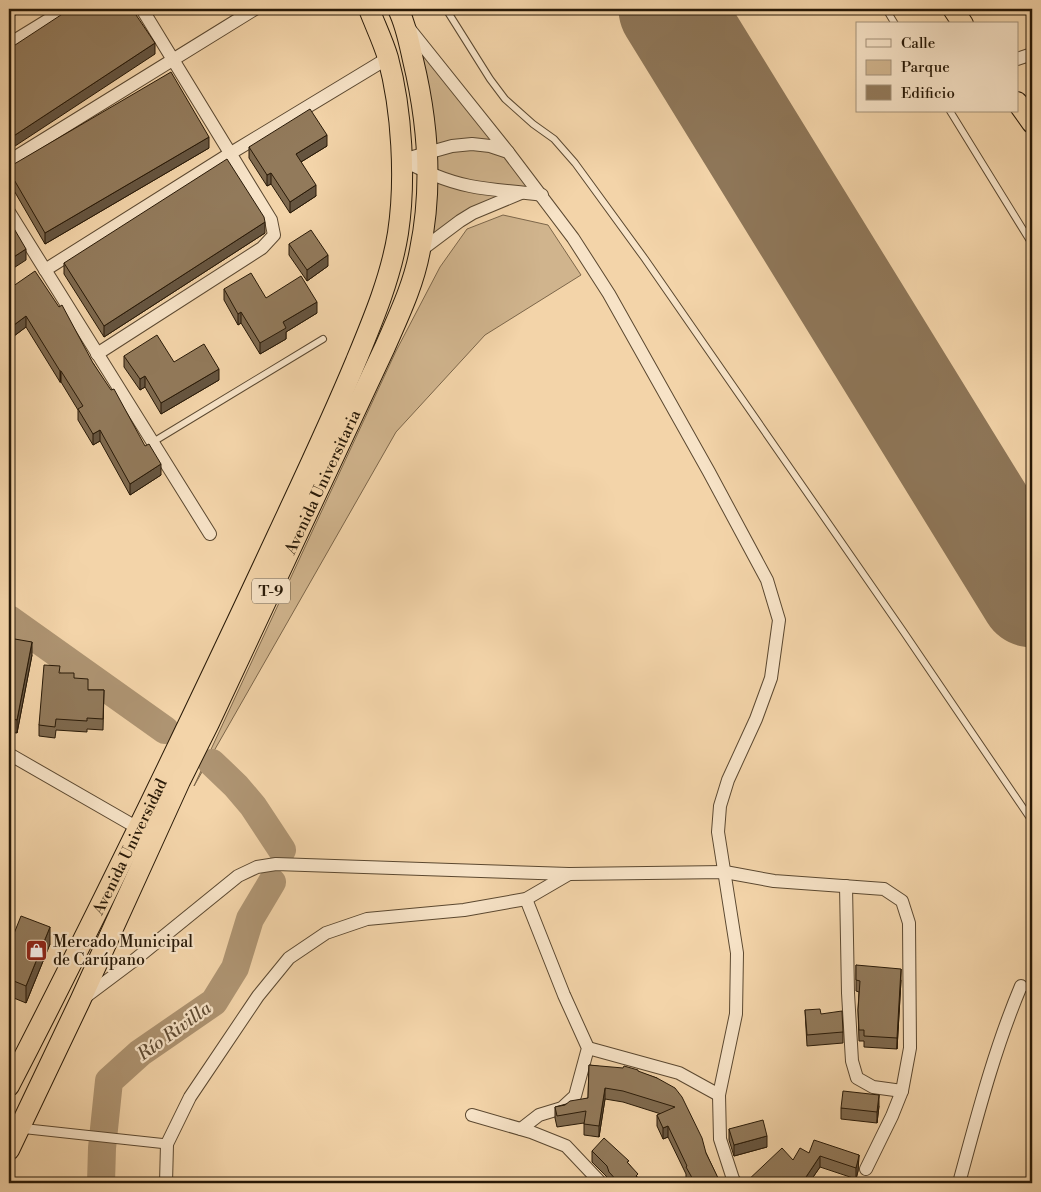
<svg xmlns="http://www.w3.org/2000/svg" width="1041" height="1192" viewBox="0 0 1041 1192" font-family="'Libre Bodoni',serif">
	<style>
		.green { fill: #d0b48d; stroke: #7c664a }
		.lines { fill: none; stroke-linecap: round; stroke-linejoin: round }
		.river { stroke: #ae9472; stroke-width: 28 }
		.runway { stroke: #8e7658; stroke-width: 105 }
		.service-casing { stroke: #5b4830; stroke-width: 8 }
		.pedestrian-casing { stroke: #5b4830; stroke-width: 11 }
		.minor-casing { stroke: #5b4830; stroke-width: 14 }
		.trunk-casing { stroke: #281907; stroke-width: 22 }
		.service { stroke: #f7e3c7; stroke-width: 6 }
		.pedestrian { stroke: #f7e3c7; stroke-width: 9 }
		.minor { stroke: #f7e3c7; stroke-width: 12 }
		.trunk { stroke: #f3d4a9; stroke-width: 20 }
		.wall { fill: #7e694e; stroke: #281907 }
		.shaded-wall { fill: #665540; stroke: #281907 }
		.building { fill: #927a5b; stroke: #281907 }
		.labels { text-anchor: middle; stroke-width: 4.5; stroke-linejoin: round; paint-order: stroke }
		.shield { fill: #f7e3c7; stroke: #665641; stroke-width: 1 }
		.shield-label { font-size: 15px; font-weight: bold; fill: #281907 }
		.street-label { font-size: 16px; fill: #281907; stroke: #f7e3c7 }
		.poi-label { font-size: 16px; fill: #281907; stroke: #f7e3c7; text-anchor: start }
		.water-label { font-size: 18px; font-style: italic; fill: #5e4a32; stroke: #f7e3c7 }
	</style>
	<rect width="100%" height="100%" fill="#f3d4a9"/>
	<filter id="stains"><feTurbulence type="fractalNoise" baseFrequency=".004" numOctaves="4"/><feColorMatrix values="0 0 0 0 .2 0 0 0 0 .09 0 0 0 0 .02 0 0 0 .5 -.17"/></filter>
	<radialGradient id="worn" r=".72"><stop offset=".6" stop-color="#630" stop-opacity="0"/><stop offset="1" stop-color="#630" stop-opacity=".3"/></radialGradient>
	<g class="green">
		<path d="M404,23L542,195L524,192L488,206L420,251L426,213Z"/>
		<path d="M503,215L548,225L581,275L485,335L396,432L194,786L396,351L440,267L467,229Z"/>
	</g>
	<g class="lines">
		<g class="river">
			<path d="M9,619L165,730"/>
			<path d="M212,763L236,786L253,806L282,850"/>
			<path d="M101,1183L102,1148L109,1081L140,1053L214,1002L235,968L250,919L272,882"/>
		</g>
		<path class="runway" d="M671,9L1032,595"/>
		<defs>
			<g id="service">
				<path d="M446,9L490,79L505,99L533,124L554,139L575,163L645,259L903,631L1032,821"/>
				<path d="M886,9L895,24"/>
				<path d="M950,111L1032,244"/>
				<path d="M153,442L323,339"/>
				<path d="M1021,986L1032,990"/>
			</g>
			<path id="pedestrian" d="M19,1128L167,1144"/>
			<g id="minor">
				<path d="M408,27L508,152"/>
				<path d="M9,44L66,9"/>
				<path d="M1017,59L1032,54"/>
				<path d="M402,160L452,146L472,144L490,146L508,152L573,238L609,294L709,472L767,580L779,620L771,678L756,719L728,780L720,806L718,832L737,953L736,1014L719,1095L720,1139L733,1179L736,1183"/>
				<path d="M402,160C424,171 445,181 470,186C494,191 518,191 542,195"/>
				<path d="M9,161L255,9"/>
				<path d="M9,212L210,534"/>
				<path d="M420,251L460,221L473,213L521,193"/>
				<path d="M45,270L231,153L388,58"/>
				<path d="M97,354L262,248L274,235L271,220L142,9"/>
				<path d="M9,754L143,831"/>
				<path d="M846,886L848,993L852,1061L857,1078L873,1087L902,1091"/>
				<path d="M84,998L132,962L238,876L257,867L276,864L569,874"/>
				<path d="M588,1048L679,1073L719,1095"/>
				<path d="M472,1115L531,1132L566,1146L601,1183"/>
				<path d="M521,1129L539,1115L562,1108L575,1096L588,1048L564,995L526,899"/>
				<path d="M166,1183L167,1144L190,1097L258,996L289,958L326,933L367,919L464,910L526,899L569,874L725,872L774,881L884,889L902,901L909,923L910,1048L902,1091L892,1116L866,1169"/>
				<path d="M959,1183C977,1117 994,1050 1021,986"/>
			</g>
			<g id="trunk">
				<path d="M953,9L963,24"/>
				<path d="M1017,102L1032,123"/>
				<path id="s1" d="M9,1086C103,904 192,719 279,532C305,476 332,419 356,361C373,320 391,277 398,233C406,180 402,110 388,58C383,41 375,25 369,9"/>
				<path id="s2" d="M9,1150L80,1001L180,781L209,723L385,347C399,315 414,284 420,250C433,187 428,122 413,60C409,42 406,25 398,9"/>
			</g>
		</defs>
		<use href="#service" class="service-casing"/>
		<use href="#pedestrian" class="pedestrian-casing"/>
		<use href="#minor" class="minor-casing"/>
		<use href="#trunk" class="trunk-casing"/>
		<use href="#service" class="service"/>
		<use href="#pedestrian" class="pedestrian"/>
		<use href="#minor" class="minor"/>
		<use href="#trunk" class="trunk"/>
	</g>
	<g class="wall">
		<path d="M327,146L301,162L316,196L290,213L271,184L267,186L249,158V147Z"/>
		<path d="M209,148L45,244L9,182V167Z"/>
		<path d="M265,233L104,337L64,274V263Z"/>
		<path d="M289,244L328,266L307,281L289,255Z"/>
		<path d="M9,289L93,363L161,475L130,495L100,441L93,445L78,420V410L61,382H60L26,327L14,336L9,329Z"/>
		<path d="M224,289L317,313L286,332V339L260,354L241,323L238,325L224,300Z"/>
		<path d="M124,356L174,362L219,380L161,414L145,387L140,390L124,367Z"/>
		<path d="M9,635V638L32,655L17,733L9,732Z"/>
		<path d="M60,673L74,678L88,690H104L103,730L87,729V732L56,730L55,738L39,736V725Z"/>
		<path d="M50,944L26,1003L9,996V946Z"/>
		<path d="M856,965L901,980L897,1049L864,1047V1041H859L858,1010L859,992L856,991Z"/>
		<path d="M805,1010L843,1032V1043L807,1046Z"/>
		<path d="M589,1065L638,1072L657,1078L706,1153L720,1183H689L686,1178V1174L668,1137L663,1139L657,1126V1115L661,1114L623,1102L605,1099L599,1137L584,1135V1123L557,1127L555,1118V1107L588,1098Z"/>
		<path d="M879,1106L877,1123L841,1119V1108Z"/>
		<path d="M729,1129L767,1147L734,1156L729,1140Z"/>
		<path d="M592,1151L629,1164L641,1183H609L607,1177L592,1162Z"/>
		<path d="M809,1153L859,1155L858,1171L856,1179L820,1167L809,1183H745L793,1160Z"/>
	</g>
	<g class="shaded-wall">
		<path d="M9,9H25L9,19Z"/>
		<path d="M155,43V54L9,150V139Z"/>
		<path d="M327,135V146L296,165V154Z"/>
		<path d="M209,137V148L45,244V233Z"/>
		<path d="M271,173V184L267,186V175Z"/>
		<path d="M316,185V196L290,213V202Z"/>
		<path d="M265,222V233L104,337V326Z"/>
		<path d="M26,249V260L9,271V260Z"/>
		<path d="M328,255V266L307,281V270Z"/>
		<path d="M317,302V313L286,332V339L260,354V343L283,322Z"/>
		<path d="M241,312V323L238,325V314Z"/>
		<path d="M26,316V327L14,336V325Z"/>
		<path d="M219,369V380L161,414V403Z"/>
		<rect x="60" y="371" width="1" height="11"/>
		<path d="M145,376V387L140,390V379Z"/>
		<path d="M100,430V441L93,445V434Z"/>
		<path d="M161,464V475L130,495V484Z"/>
		<path d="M32,642V655L17,733V720Z"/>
		<path d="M50,927V944L26,1003V986Z"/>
		<path d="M901,969V980L897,1049V1038Z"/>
		<path d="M605,1088V1099L599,1137V1126Z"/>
		<path d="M879,1095V1106L877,1123V1112Z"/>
		<path d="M668,1126V1137L663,1139V1128Z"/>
		<path d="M767,1136V1147L734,1156V1145Z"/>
		<path d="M859,1155L858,1171L856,1179V1168Z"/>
		<path d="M820,1156V1167L809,1183H802Z"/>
		<path d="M765,1178V1183H755Z"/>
	</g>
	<g class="building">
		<path d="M70,9H132L155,43L9,139V49Z"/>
		<path d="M171,72L209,137L45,233L9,171V167Z"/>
		<path d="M310,109L327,135L296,154L316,185L290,202L271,173L267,175L249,147Z"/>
		<path d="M227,159L264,217L265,222L104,326L64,263Z"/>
		<path d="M9,220L26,249L9,260Z"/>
		<path d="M311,230L328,255L307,270L289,244Z"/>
		<path d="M35,271L59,307L62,305L93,363L111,390L114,389L145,446L149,444L161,464L130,484L100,430L93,434L78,409L83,406L61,371H60L26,316L14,325L9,318V289Z"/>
		<path d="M251,273L266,298L301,276L317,302L283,322L286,328L260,343L241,312L238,314L224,289Z"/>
		<path d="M157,335L174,362L204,344L219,369L161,403L145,376L140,379L124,356Z"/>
		<path d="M9,638L32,642L17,720L9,718Z"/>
		<path d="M44,665L60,666L59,673H74V678L88,679V690H104L103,719L87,718V721L56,719L55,727L39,725Z"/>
		<path d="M21,916L50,927L26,986L9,979V946Z"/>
		<path d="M856,965L901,969L897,1038L864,1036V1030H859L858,1010L860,981L856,980Z"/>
		<path d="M820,1009L821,1014L842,1011L843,1032L807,1035L805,1010Z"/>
		<path d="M589,1065L623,1068L624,1066L638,1070V1071L657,1078L675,1088L682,1097L702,1138L706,1153L720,1182L719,1183H695L686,1167L687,1166L668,1126L663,1128L657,1115L675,1107L623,1091L605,1088L599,1126L584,1124L586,1111L557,1116L555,1107L565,1105L570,1101L588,1098Z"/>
		<path d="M843,1091L879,1095L877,1112L841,1108Z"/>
		<path d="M763,1120L767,1136L734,1145L729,1129Z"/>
		<path d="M604,1138L629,1161L627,1162L638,1174L636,1176L641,1183H619L609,1172L607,1166L592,1151Z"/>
		<path d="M814,1140L859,1155L858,1160L856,1168L820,1156L802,1183H773L765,1178L755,1183H745L782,1148L793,1160L800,1148L809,1153Z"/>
	</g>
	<defs>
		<symbol id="shop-square" viewBox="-11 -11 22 22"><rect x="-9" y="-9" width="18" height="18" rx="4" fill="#8f2418" stroke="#f7e3c7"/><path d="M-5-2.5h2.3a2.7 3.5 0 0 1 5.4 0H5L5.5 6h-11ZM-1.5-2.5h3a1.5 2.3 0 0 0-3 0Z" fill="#fff"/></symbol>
	</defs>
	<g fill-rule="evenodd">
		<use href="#shop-square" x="24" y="938" width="25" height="25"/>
	</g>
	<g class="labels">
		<rect class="shield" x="252" y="578.5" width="38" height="25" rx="4"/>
		<g class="shield-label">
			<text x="271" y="596">T-9</text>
		</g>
		<g class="street-label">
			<text dy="6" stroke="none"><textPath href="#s2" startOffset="738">Avenida Universitaria</textPath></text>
			<text dy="6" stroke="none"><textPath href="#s1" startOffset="268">Avenida Universidad</textPath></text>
		</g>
		<g class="poi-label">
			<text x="53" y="947">Mercado Municipal<tspan x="53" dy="18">de Carúpano</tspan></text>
		</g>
		<g class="water-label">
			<text transform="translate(174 1031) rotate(-36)" y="6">Río Rivilla</text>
		</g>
	</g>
	<rect width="1041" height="1192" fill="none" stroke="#f3d4a9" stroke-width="30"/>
	<rect x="10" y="10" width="1021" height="1172" fill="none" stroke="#281907" stroke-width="2.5"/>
	<rect x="15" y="15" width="1011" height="1162" fill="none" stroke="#281907"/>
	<rect x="856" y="22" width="162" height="90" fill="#f7e3c7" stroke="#a4927a"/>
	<rect x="866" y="39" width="25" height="8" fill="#f7e3c7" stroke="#a4927a"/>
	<text x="901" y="48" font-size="15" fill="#281907">Calle</text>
	<rect x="866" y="60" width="25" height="15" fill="#d0b48d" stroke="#a4927a"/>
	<text x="901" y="72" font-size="15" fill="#281907">Parque</text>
	<rect x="866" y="85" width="25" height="15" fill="#927a5b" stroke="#a4927a"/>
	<text x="901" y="98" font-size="15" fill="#281907">Edificio</text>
	<rect width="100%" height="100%" filter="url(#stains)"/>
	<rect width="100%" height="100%" fill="url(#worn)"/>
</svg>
